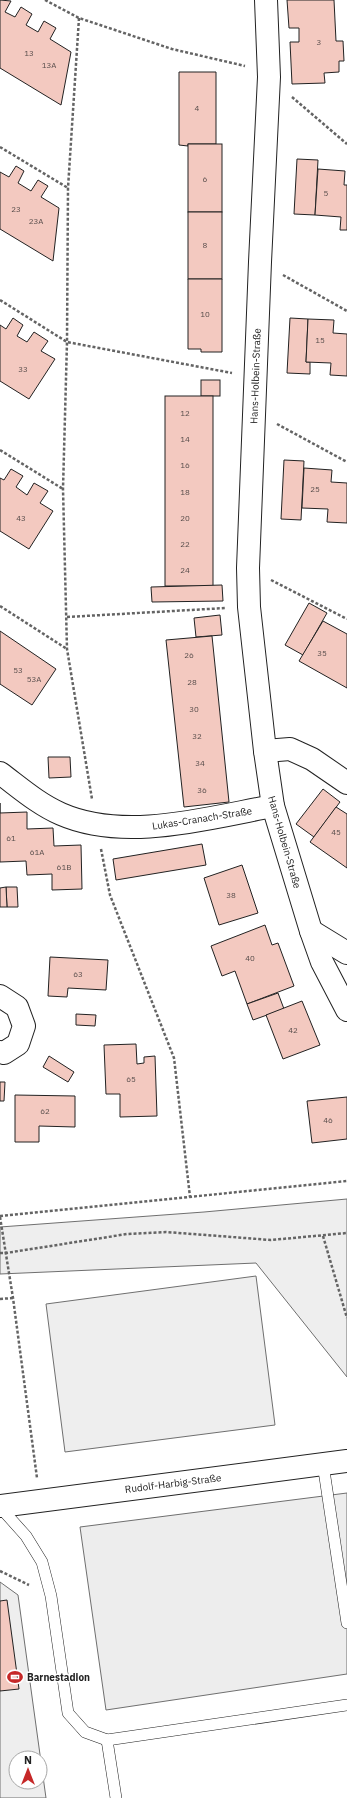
<svg xmlns="http://www.w3.org/2000/svg" width="347" height="1798" viewBox="0 0 347 1798" font-family="'IBM Plex Sans',sans-serif">
	<style>
		.green { fill: #eee; stroke: #6f6f6f; fill-rule: evenodd }
		.parking { fill: #ededed; stroke: #6f6f6f }
		.building { fill: #f3c9c0; stroke: #222 }
		.lines { fill: none; stroke-linecap: round; stroke-linejoin: round }
		.service-casing { stroke: #222; stroke-width: 12 }
		.minor-casing { stroke: #222; stroke-width: 24 }
		.path { stroke: #646464; stroke-width: 2.5; stroke-dasharray: 3 2; stroke-linecap: butt }
		.service { stroke: #fff; stroke-width: 11 }
		.minor { stroke: #fff; stroke-width: 22 }
		.labels { text-anchor: middle; stroke-width: 3; stroke-linejoin: round; paint-order: stroke }
		.number-label { font-size: 8px; fill: #564c4a }
		.street-label { font-size: 10px; fill: #222; stroke: #fff }
		.poi-label { font-size: 10px; font-weight: bold; fill: #222; stroke: #fff; text-anchor: start }
	</style>
	<rect width="100%" height="100%" fill="#fff"/>
	<g class="green">
		<path d="M347,1199V1377L256,1263L0,1274V1227L204,1212Z"/>
		<path d="M256,1276L275,1425L65,1452L46,1304Z"/>
		<path d="M0,1582L18,1595L46,1798H0ZM16,1758H40V1782H16Z"/>
	</g>
	<path class="parking" d="M347,1493V1674L106,1710L80,1527Z"/>
	<g class="building">
		<path d="M0,0L11,1L5,12L15,17L21,7L32,14L26,25L38,32L44,21L56,28L50,39L71,52L61,105L0,68Z"/>
		<path d="M287,0H334L336,41H343L344,61H339V72L324,73L325,83L292,84L290,42H299V28H289Z"/>
		<path d="M179,72H216V144H188V146L179,145Z"/>
		<rect x="188" y="144" width="34" height="68"/>
		<path d="M297,159L318,160L315,215L294,214Z"/>
		<path d="M16,166L24,171L18,183L31,191L38,180L48,186L41,197L59,208L53,261L0,229V172L9,177Z"/>
		<path d="M318,169L345,171L344,185H347V230H340L341,217L315,215Z"/>
		<rect x="188" y="212" width="34" height="67"/>
		<path d="M188,279H222V352H201V349H188Z"/>
		<path d="M13,318L23,325L17,336L27,342L34,332L48,341L41,351L55,359L29,399L0,381V325L6,329Z"/>
		<path d="M290,318L308,319L306,362H310V374L287,373Z"/>
		<path d="M308,319L334,320L333,333L347,334V376L330,375L331,363L306,362Z"/>
		<rect x="201" y="380" width="19" height="16"/>
		<rect x="165" y="396" width="48" height="190"/>
		<path d="M284,460L304,461L301,520L281,519Z"/>
		<path d="M304,468L332,470L331,482L347,483V523L327,522L328,509L302,508Z"/>
		<path d="M11,469L23,476L16,487L27,495L34,483L48,491L40,503L53,511L29,549L0,531V478L4,480Z"/>
		<path d="M222,585L223,601L152,602L151,587Z"/>
		<path d="M309,603L327,613L303,655L285,645Z"/>
		<path d="M220,615L222,635L196,637L194,618Z"/>
		<path d="M323,621L347,634V688L299,661Z"/>
		<path d="M0,631L56,669L32,705L0,684Z"/>
		<path d="M212,636L229,802L184,807L166,640Z"/>
		<path d="M48,757H70L71,777L49,778Z"/>
		<path d="M323,789L340,802L314,837L296,824Z"/>
		<path d="M0,803V813L27,812V829L53,828L54,846L81,845L82,889L52,890V874L27,875L26,861L0,862Z"/>
		<path d="M336,807L347,814V868L310,842Z"/>
		<path d="M202,844L206,865L116,880L113,859Z"/>
		<path d="M242,865L258,913L219,925L204,878Z"/>
		<path d="M6,887H17L18,907H7Z"/>
		<path d="M6,887L7,907H0V888Z"/>
		<path d="M265,925L272,945L278,943L294,986L247,1004L235,971L222,976L211,946Z"/>
		<path d="M50,957L108,960L106,990L68,988L67,997L48,996Z"/>
		<path d="M278,993L284,1009L253,1020L247,1004Z"/>
		<path d="M302,1001L320,1045L283,1059L266,1015Z"/>
		<path d="M76,1014L96,1015L95,1026L76,1025Z"/>
		<path d="M136,1044L137,1064L144,1063V1057L155,1056L157,1116L120,1117V1094H106L104,1045Z"/>
		<path d="M49,1056L74,1072L68,1082L43,1067Z"/>
		<path d="M0,1082H5L4,1101H0Z"/>
		<path d="M15,1095L75,1096V1127L39,1126V1142H15Z"/>
		<path d="M347,1097V1139L312,1143L307,1101Z"/>
		<path d="M7,1600L19,1689L0,1691V1601Z"/>
	</g>
	<g class="lines">
		<defs>
			<g id="service">
				<path d="M323,1464L347,1623"/>
				<path d="M0,1507L26,1536L42,1562L51,1596L68,1713L85,1732L107,1740L347,1705"/>
				<path d="M107,1740L116,1798"/>
			</g>
			<g id="minor">
				<path d="M266,0L269,77L260,262L248,568L249,607L265,751L273,806L311,931L322,962L347,1010"/>
				<path d="M265,751L290,749L312,759L347,783"/>
				<path d="M0,773C19,787 38,804 61,814C125,842 207,818 273,806"/>
				<path d="M311,931L347,953"/>
				<path d="M0,996L17,1007L24,1026L18,1044L4,1053L0,1052"/>
				<path d="M0,1506L347,1461"/>
			</g>
		</defs>
		<use href="#service" class="service-casing"/>
		<use href="#minor" class="minor-casing"/>
		<g class="path">
			<path d="M45,0L79,18L172,49L245,66"/>
			<path d="M79,18L68,188L67,342L63,489L67,649L92,799"/>
			<path d="M292,97L347,144"/>
			<path d="M0,147L68,188"/>
			<path d="M283,275L347,311"/>
			<path d="M0,300L67,342L232,373"/>
			<path d="M277,424L347,462"/>
			<path d="M0,450L63,489"/>
			<path d="M271,580L347,619"/>
			<path d="M0,606L67,649"/>
			<path d="M67,617L226,608"/>
			<path d="M101,849L110,895L174,1058L190,1197"/>
			<path d="M0,1216L347,1181"/>
			<path d="M0,1217L13,1298L37,1478"/>
			<path d="M323,1236L347,1318"/>
			<path d="M0,1253H6L127,1234L166,1232L271,1240L347,1233"/>
			<path d="M0,1299L13,1298"/>
			<path d="M0,1571L29,1585"/>
		</g>
		<use href="#service" class="service"/>
		<use href="#minor" class="minor"/>
	</g>
	<defs>
		<symbol id="stadium-bare" viewBox="-9 -9 18 18"><path d="M0-5a6.5 5 0 1 0 0 10a6.5 5 0 1 0 0-10ZM-3.5-1.8h7v3.6h-7Z" fill="#c62828" stroke="#fff" stroke-width="2.5" paint-order="stroke"/></symbol>
	</defs>
	<g fill-rule="evenodd">
		<use href="#stadium-bare" x="4" y="1666" width="22" height="22"/>
	</g>
	<g class="labels">
		<g class="number-label">
			<text x="319" y="45">3</text>
			<text x="29" y="56">13</text>
			<text x="49" y="68">13A</text>
			<text x="197" y="111">4</text>
			<text x="205" y="182">6</text>
			<text x="326" y="196">5</text>
			<text x="16" y="212">23</text>
			<text x="36" y="224">23A</text>
			<text x="205" y="248">8</text>
			<text x="205" y="317">10</text>
			<text x="320" y="343">15</text>
			<text x="23" y="372">33</text>
			<text x="185" y="416">12</text>
			<text x="185" y="442">14</text>
			<text x="185" y="468">16</text>
			<text x="315" y="492">25</text>
			<text x="185" y="495">18</text>
			<text x="21" y="521">43</text>
			<text x="185" y="521">20</text>
			<text x="185" y="547">22</text>
			<text x="185" y="573">24</text>
			<text x="322" y="656">35</text>
			<text x="189" y="658">26</text>
			<text x="18" y="673">53</text>
			<text x="34" y="682">53A</text>
			<text x="192" y="685">28</text>
			<text x="194" y="712">30</text>
			<text x="197" y="739">32</text>
			<text x="200" y="766">34</text>
			<text x="202" y="793">36</text>
			<text x="336" y="835">45</text>
			<text x="11" y="841">61</text>
			<text x="37" y="855">61A</text>
			<text x="64" y="870">61B</text>
			<text x="231" y="898">38</text>
			<text x="250" y="961">40</text>
			<text x="78" y="977">63</text>
			<text x="293" y="1033">42</text>
			<text x="131" y="1082">65</text>
			<text x="45" y="1114">62</text>
			<text x="328" y="1123">46</text>
		</g>
		<g class="street-label">
			<text transform="translate(255 376) rotate(-88)" y="4">Hans-Holbein-Straße</text>
			<text transform="translate(202 818) rotate(-9)" y="4">Lukas-Cranach-Straße</text>
			<text transform="translate(285 842) rotate(74)" y="4">Hans-Holbein-Straße</text>
			<text transform="translate(173 1483) rotate(-7)" y="4">Rudolf-Harbig-Straße</text>
		</g>
		<g class="poi-label">
			<text x="27" y="1681">Barnestadion</text>
		</g>
	</g>
	<g transform="translate(28 1770)"><circle r="19" fill="#ffffff" stroke="#a7a7a7"/>
	<path d="M0-3L7 15L0 10L-7 15Z" fill="#c62828"/>
	<text y="-6" font-size="11" font-weight="bold" text-anchor="middle" fill="#222222">N</text>
	</g>
</svg>
